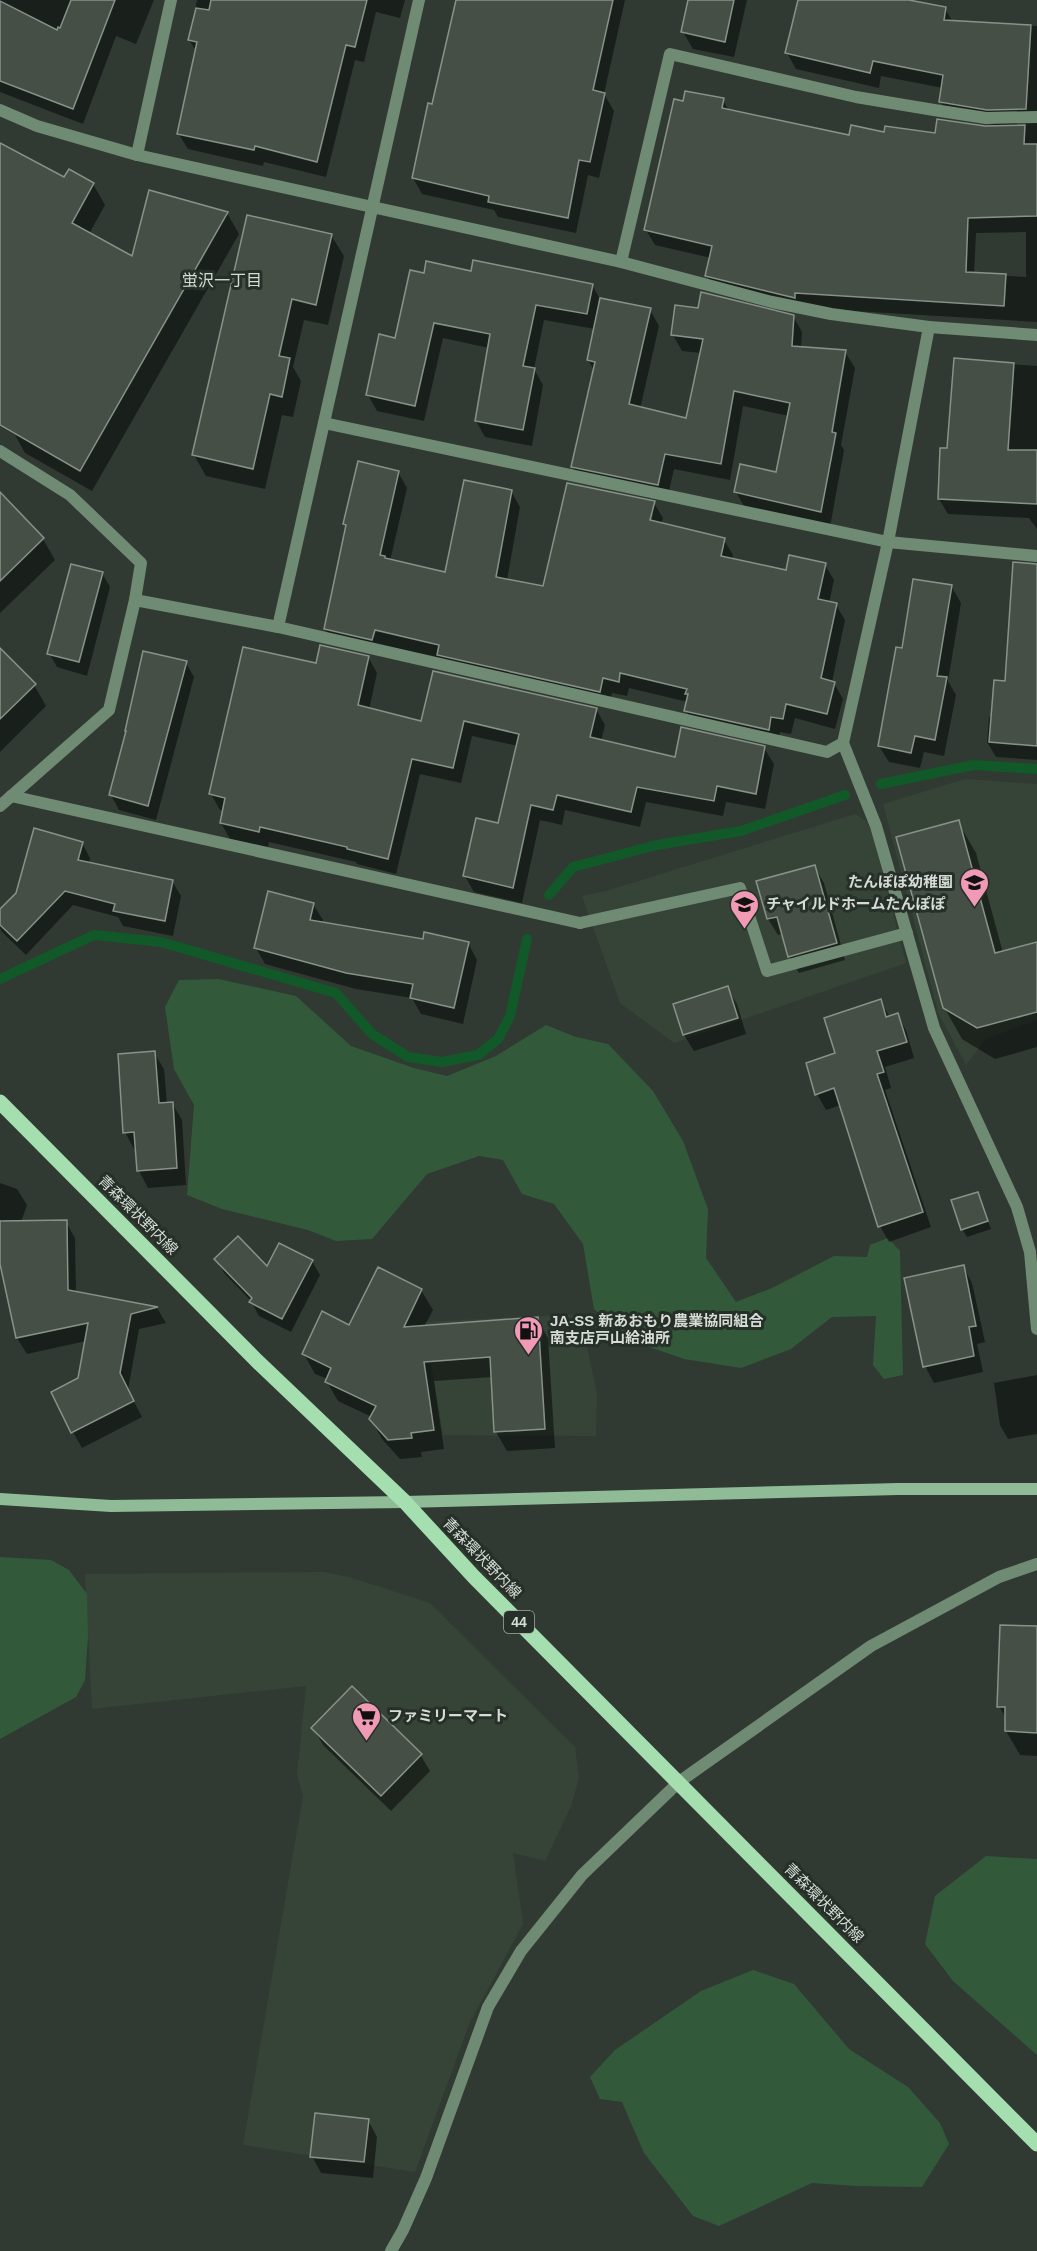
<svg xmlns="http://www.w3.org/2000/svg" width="1037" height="2251" viewBox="0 0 1037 2251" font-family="Arial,'Noto Sans JP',sans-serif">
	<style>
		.built { fill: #354437 }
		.green { fill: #325a3a }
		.shadow { fill: #0007; fill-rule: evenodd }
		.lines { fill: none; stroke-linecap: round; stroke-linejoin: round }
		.stream { stroke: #115928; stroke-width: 10 }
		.building { fill: #454f46; stroke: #879288; stroke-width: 1.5 }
		.lane { stroke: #708b74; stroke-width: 12 }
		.street { stroke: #708b74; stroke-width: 12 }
		.secondary { stroke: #8fbb96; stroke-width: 12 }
		.primary { stroke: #a6dfaf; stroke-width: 15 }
		.labels { text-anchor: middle; stroke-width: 6; stroke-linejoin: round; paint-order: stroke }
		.shield { fill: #263028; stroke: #a1a8a2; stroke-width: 1.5 }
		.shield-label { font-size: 14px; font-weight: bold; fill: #d6dbd6 }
		.poi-label { font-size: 15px; font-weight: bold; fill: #d6dbd6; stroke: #263028; text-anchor: start }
		.street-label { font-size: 15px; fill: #d6dbd6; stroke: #263028 }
		.neighbourhood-label { font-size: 16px; fill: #d6dbd6; stroke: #263028 }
	</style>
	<rect width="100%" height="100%" fill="#303a32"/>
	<g class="built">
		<path d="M965,779L1037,784V1021L1017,1027L985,1040L966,1065L938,1012L883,804Z"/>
		<path d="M855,814L866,821L872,832L906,963L674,1043L620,1003L582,896L606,891Z"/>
		<path d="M580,1314L597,1394L596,1436L443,1435L424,1322Z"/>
		<path d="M324,1572L349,1577L430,1603L575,1747L579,1778L571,1806L545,1861L513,1853L523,1924L470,2022L415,2172L243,2145L303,1796L297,1775L306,1686L92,1709L85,1574Z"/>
	</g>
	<g class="green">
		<path d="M218,979L296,996L351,1046L414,1068L447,1076L496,1056L546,1025L576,1037L608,1044L653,1091L683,1141L708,1209L706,1258L736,1302L772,1288L834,1256L867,1257L870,1245L888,1238L900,1251L903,1375L884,1379L873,1365L876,1316L832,1317L791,1349L741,1368L684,1359L627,1339L594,1309L583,1244L554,1204L522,1194L503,1160L479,1156L427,1174L372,1239L336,1241L308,1230L222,1209L187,1195L194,1105L174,1069L165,1007L179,980Z"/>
		<path d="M0,1557L51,1560L69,1570L87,1594L88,1636L85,1680L76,1697L0,1739Z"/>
		<path d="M986,1856L1037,1859V2055L953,1981L925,1944L935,1896Z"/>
		<path d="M753,1970L794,1984L849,2049L908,2087L940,2123L949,2144L922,2187L857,2186L812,2183L719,2226L693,2216L644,2153L622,2102L600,2099L590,2077L615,2050L701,1991Z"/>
	</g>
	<g class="shadow">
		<path d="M0,0H154L136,44L116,36L83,124L0,92Z"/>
		<path d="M197,0H405L400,18L376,12L364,62L355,60L326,177L264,162L263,166L188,149L178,133L197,52L189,40Z"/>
		<path d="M459,0H625L604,94L614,111L599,178L588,175L576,233L498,217L494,210L422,194L413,178Z"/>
		<path d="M690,0H747L734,57L693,49L683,32Z"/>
		<path d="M799,0H871L945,9L953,22L1037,26V322L804,308L716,291L707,276L711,258L655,245L646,230L685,103L723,100L729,111L851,137L885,133L936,135L1001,126L950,118L941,102L943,88L881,76L879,88L796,69L787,53ZM1026,232V277L974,274L976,233Z"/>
		<path d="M0,144L64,179L93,184L105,205L89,234L133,258L227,213L239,234L92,491L25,453L15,435L0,426Z"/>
		<path d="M331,235L344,256L328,325L304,320L293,367L301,381L293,417L282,415L265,489L206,476L194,455Z"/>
		<path d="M472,273L592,285L600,299L650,310L659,326L640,409L687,419L701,353L682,351L673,335L793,316L802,332L801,348L845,352L855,368L841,445L844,450L830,527L745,508L736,492L778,473L789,416L743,406L730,480L674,469L667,500L582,482L572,466L594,370L588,360L595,329L544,320L534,369L543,385L532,446L485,437L476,421L489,348L443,338L424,421L377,411L368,395L396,340L425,275Z"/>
		<path d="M955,360L1037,366V529L1029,518L948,514L939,499L949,450Z"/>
		<path d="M398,472L407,488L390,561L446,573L511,491L520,507L507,580L544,588L654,503L663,518L661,524L724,540L733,555L732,560L787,572L825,565L834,580L829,603L836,605L845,620L832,682L834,683L843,699L835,729L795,718L791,734L780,732L777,745L695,726L686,711L688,702L629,688L627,696L612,693L609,707L334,644L325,629L347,528L345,524ZM650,514H653L650,528L647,527Z"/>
		<path d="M0,494L43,539L55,560L0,613Z"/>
		<path d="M102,573L110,587L87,676L57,667L49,653Z"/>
		<path d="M1037,584V760L996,757L987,742L989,717H993L1006,683Z"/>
		<path d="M951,586L961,603L948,681L956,695L944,756L924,752L920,768L889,762L879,746L903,650Z"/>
		<path d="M0,650L34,685L46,706L0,752Z"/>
		<path d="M368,657L377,673L369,710L423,722L596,709L605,725L601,741L676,759L764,748L774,764L765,809L726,802L723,816L646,802L640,827L565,810L562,825L540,820L522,903L474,892L465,876L499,824L518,746L472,736L461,783L420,774L396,874L357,864L356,862L269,842L268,847L230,839L221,823L224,811L220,810L211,794L317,665Z"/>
		<path d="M186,663L194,677L156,820L119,810L111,795Z"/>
		<path d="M958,822L976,853L1003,953L1037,943V1047L995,1059L962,1039L944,1007Z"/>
		<path d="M82,843L90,858L89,864L172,881L181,896L173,936L123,926L118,917L73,905L26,955L2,932L0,928V911Z"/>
		<path d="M814,866L824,883L845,960L799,973L789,956L783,934L778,935L768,919L758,882Z"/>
		<path d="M313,904L323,920L322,923L424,940L468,943L477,960L463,1024L421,1014L412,998L356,989L265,964L256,948Z"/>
		<path d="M727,988L737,1004L746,1034L694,1051L684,1035L675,1005Z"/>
		<path d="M880,1001L890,1017L897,1015L906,1030L914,1058L885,1067L891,1088L885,1090L931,1227L889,1242L880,1226L841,1105L826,1110L817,1094L837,1054Z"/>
		<path d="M154,1053L164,1069L167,1104L172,1103L182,1120L186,1185L148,1188L139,1171L137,1149H134L125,1132Z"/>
		<path d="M0,1183L17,1189L27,1205L21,1222H66L75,1238L76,1293L157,1308L166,1323L139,1329L128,1390L142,1417L82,1448L73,1432L86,1341L27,1354L17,1338L0,1256Z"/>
		<path d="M977,1194L991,1229L967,1237L962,1229Z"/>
		<path d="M216,1259L268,1269L312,1261L320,1275L291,1332L259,1316L251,1301L224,1273Z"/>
		<path d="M963,1266L972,1283L985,1342L977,1344L983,1372L934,1383L925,1366Z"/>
		<path d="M421,1290L433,1310L424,1327L537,1319L548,1338L555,1448L507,1451L496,1432L493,1377L434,1381L444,1449L421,1452L422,1457L400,1459L382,1439L371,1419L372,1417L338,1401L327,1382L328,1379L315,1374L304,1354L350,1327Z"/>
		<path d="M1037,1375V1434L1008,1439L1000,1425L994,1383Z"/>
		<path d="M1037,1627V1756L1020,1755L1006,1731L1007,1720L999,1706Z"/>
		<path d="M313,1728L420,1754L430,1771L391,1811L323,1745Z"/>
		<path d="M368,2120L377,2137L373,2178L321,2173L312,2156Z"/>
	</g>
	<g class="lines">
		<g class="stream">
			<path d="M881,784L973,765L1037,769"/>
			<path d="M549,895L573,867L657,845L741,831L845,795"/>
			<path d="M0,979L94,935L161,942L336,993L372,1034L408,1057L442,1062L478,1055L498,1039L510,1016L527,939"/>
		</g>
	</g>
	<g class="building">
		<path d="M71,0H115L73,109L0,81V1L57,30L58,27L60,28Z"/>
		<path d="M211,0H367L355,47L346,45L317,162L255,146L254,150L177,134L197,42L188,40L196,8L209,10Z"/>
		<path d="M456,0H613L593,90L605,93L590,162L579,160L568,218L488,202L489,196L412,178L428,103L432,104Z"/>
		<path d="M688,0H734L725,42L681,32Z"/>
		<path d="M798,0H909L946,7L944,20L1031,25L1026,109L987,110L939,102L943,75L873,61L870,73L785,53Z"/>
		<path d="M685,91L724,98L722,108L849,135L851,125L884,132L885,126L935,133L937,119L985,126L1025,125L1024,144H1037V216L968,218L966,272L1006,274L1004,306L795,293V298L705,276L712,246L644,230L674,99L683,101Z"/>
		<path d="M0,143L64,177L69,169L94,183L72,223L132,256L149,190L228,212L80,471L0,425Z"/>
		<path d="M247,215L332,234L316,305L292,299L279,356L290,358L282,397L270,394L253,469L192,455Z"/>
		<path d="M473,260L593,284L587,314L536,305L523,366L535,368L523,430L475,421L490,334L434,323L415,406L366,395L379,334L395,338L410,270L424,273L426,261L471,271Z"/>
		<path d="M701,292L794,315L792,346L846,350L832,432L836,433L821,512L734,492L740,464L776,472L790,403L734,391L721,464L665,454L658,485L571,467L595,362L587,360L600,298L651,308L629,404L686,418L703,339L671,335L675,305L698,308Z"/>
		<path d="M954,358L1014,363L1008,450H1037V504L938,499L940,448H947Z"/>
		<path d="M358,461L399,471L380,555L385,556V558L445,572L464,480L512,490L496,577L543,586L567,483L655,501L650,520L725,538L721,556L786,570L789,555L826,563L818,599L837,603L821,678L835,682L827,714L786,704L783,719L771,717L769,730L684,711L688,694H685L687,689L620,673L619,682L603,678L600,692L437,655L439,645L375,630L372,640L324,629L346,525L343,524Z"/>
		<path d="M0,492L44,538L0,581Z"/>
		<path d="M1013,562L1037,564V746L989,742L994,680L1005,681Z"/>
		<path d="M71,564L103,572L79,662L47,654Z"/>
		<path d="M913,579L952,585L937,676L947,677L935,740L915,736L911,753L878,746L896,647L902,648Z"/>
		<path d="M320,645L369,656L358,705L421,721L433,671L597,708L590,737L675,757L681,727L765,746L756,794L717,786L714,801L637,787L631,812L557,795L553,810L531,805L513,888L463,876L476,818L498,823L519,734L464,721L453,768L412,759L388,859L347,849V847L260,827L259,832L220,823L225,798L209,794L243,647L316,663Z"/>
		<path d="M0,648L36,684L0,719Z"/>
		<path d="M143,651L187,661L148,806L109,795L126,731H125Z"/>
		<path d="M959,820L995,953L1037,942V1012L977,1028L943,1008L896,837Z"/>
		<path d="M34,828L83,842L78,860L173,880L165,921L113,911L115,904L65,891L17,941L0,925V909L16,893Z"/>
		<path d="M815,865L837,943L788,957L777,917L767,919L756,881Z"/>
		<path d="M268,891L314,903L310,920L423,939L424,932L469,942L454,1008L410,998L413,984L346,973L254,948Z"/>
		<path d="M728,986L738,1018L683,1035L673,1004Z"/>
		<path d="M881,999L886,1017L898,1013L907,1042L877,1051L884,1072L877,1074L923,1212L878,1227L834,1088L815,1095L806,1063L835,1053L824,1018Z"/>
		<path d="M155,1051L159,1103L173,1102L177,1168L137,1171L134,1132L123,1133L118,1054Z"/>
		<path d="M978,1192L988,1221L961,1230L951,1200Z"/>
		<path d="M67,1220L68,1290L158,1307L131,1314L120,1373L134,1401L71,1433L51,1392L78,1378L88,1323L16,1338L0,1264V1221Z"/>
		<path d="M238,1236L267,1266L279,1243L313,1260L282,1319L249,1302L252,1298L214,1259Z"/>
		<path d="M964,1265L976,1326L969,1327L974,1356L923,1367L904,1278Z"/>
		<path d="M378,1267L422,1289L404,1327L538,1317L545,1429L494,1432L490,1357L424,1362L434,1430L411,1433L412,1438L388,1440L369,1419L376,1406L325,1382L331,1368L302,1354L322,1311L349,1325Z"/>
		<path d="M1000,1625L1037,1626V1733L1005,1731V1707H997Z"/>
		<path d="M352,1686L422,1754L381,1796L311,1728Z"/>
		<path d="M315,2113L369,2119L364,2162L310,2157Z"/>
	</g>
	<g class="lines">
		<path class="lane" d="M580,923L740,888L767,971L907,933"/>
		<g class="street">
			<path d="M0,110L37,126L137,155L621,262L772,302L831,314L929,327L1037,335"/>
			<path d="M137,155L171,0"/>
			<path d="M621,262L670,54L856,97L934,110L986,118L1037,117"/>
			<path d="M324,423L888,542L1037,556"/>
			<path d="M0,451L70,495L141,563L135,600"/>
			<path d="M278,627L419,0"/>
			<path d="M843,743L876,826L934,1028L1017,1207L1030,1252L1037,1329"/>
			<path d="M11,796L580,923"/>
			<path d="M0,806L109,710L135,600L278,627L827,752L843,743L888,542L929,327"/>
			<path d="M391,2251L403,2230L426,2178L488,2007L521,1951L582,1875L679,1782L871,1646L999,1577L1037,1564"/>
		</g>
		<path class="secondary" d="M0,1499L111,1506L405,1502L898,1489H1037"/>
		<path class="primary" d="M0,1102L257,1361L405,1502L474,1577L1037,2144"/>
	</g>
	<defs>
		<symbol id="school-pin" viewBox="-11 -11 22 30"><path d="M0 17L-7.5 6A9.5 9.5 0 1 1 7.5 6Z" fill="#f09ab5" stroke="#263028"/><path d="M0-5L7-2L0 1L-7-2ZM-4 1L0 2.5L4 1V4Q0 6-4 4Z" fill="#111"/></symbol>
		<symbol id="fuel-pin" viewBox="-11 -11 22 30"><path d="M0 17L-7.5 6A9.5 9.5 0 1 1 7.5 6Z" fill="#f09ab5" stroke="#263028"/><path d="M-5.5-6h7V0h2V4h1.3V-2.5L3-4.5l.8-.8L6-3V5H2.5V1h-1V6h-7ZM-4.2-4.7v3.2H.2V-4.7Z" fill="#111"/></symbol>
		<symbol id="supermarket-pin" viewBox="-11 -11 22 30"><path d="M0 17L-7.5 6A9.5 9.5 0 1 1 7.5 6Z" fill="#f09ab5" stroke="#263028"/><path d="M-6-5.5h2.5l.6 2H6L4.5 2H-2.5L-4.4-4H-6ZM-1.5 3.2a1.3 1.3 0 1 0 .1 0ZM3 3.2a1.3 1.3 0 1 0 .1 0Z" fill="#111"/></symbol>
	</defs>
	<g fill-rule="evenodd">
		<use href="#school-pin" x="958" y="866" width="33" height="45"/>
		<use href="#school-pin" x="728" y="888" width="33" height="45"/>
		<use href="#fuel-pin" x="512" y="1314" width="33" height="45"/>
		<use href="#supermarket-pin" x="350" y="1700" width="33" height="45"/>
	</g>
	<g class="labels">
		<rect class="shield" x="504" y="1611" width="30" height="22" rx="4.5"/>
		<g class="shield-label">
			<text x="519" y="1627">44</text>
		</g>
		<g class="poi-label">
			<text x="953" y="887" text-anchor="end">たんぽぽ幼稚園</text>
			<text x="766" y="909">チャイルドホームたんぽぽ</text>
			<text x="550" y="1326">JA-SS 新あおもり農業協同組合<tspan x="550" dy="17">南支店戸山給油所</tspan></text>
			<text x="388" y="1721">ファミリーマート</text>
		</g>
		<g class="street-label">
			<text transform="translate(138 1215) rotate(45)" y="5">青森環状野内線</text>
			<text transform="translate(482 1558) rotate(46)" y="5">青森環状野内線</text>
			<text transform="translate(824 1903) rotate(45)" y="5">青森環状野内線</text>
		</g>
		<g class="neighbourhood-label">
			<text x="222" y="286">蛍沢一丁目</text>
		</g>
	</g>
</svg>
